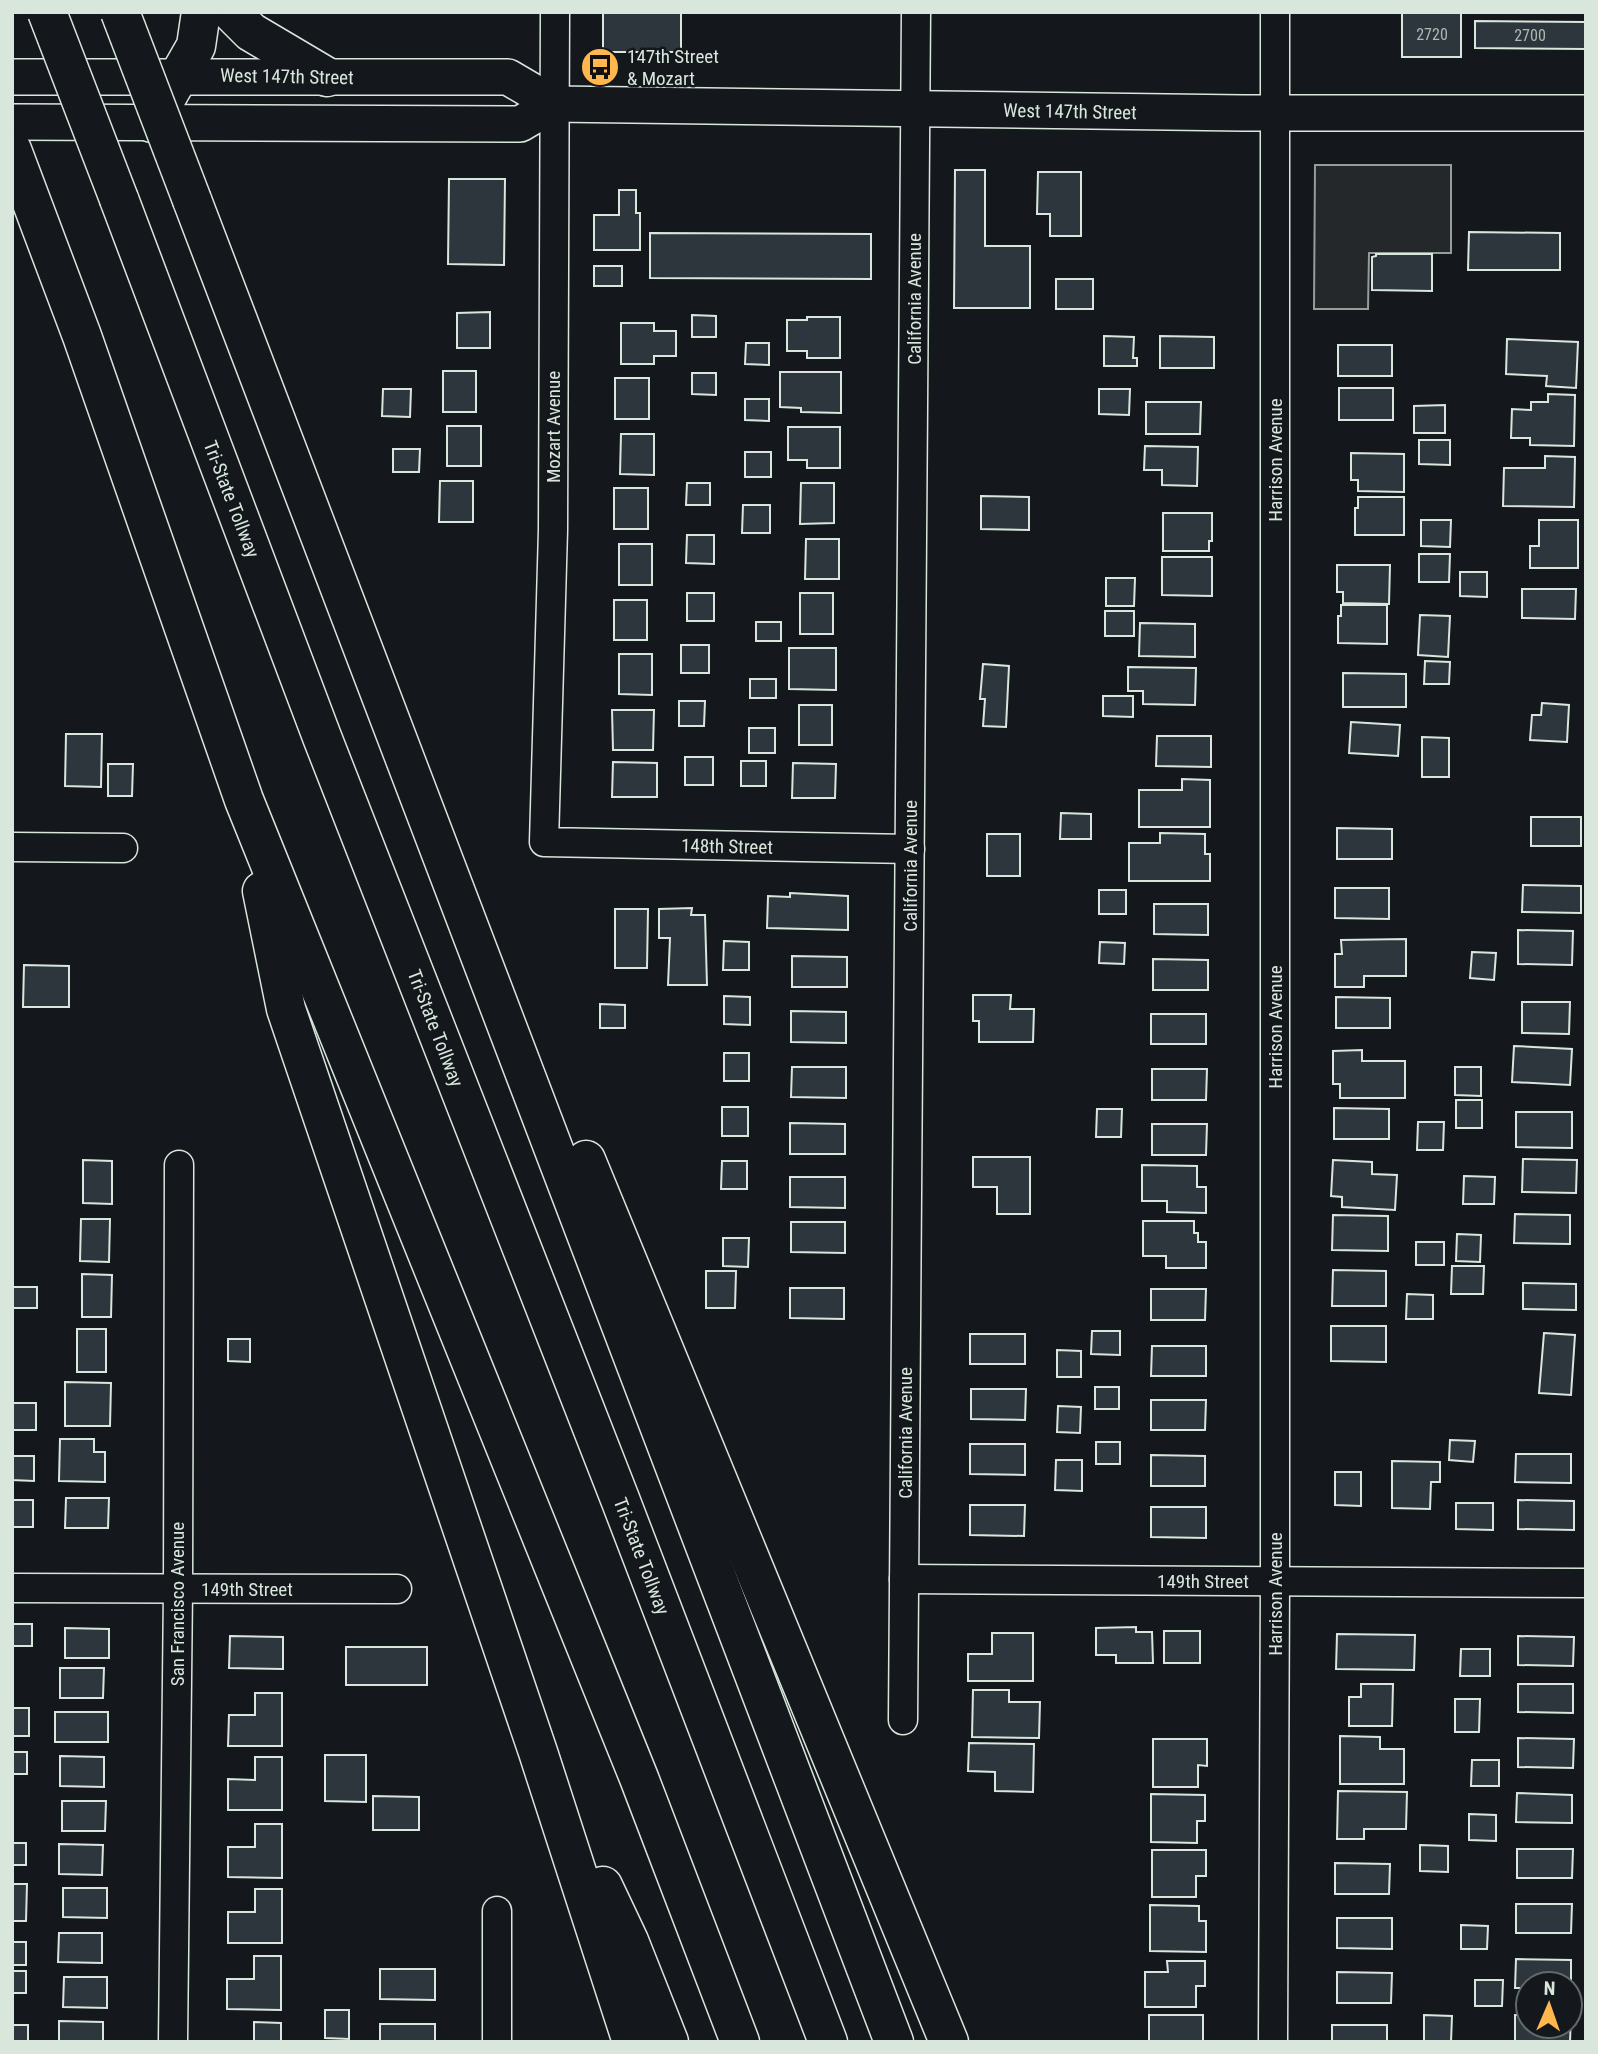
<svg xmlns="http://www.w3.org/2000/svg" width="1598" height="2054" viewBox="0 0 1598 2054" font-family="'Roboto Condensed',sans-serif">
	<style>
		.parking { fill: #24282b; stroke: #939e99; stroke-width: 2 }
		.building { fill: #2c363c; stroke: #d8e6dc; stroke-width: 2 }
		.lines { fill: none; stroke-linecap: round; stroke-linejoin: round }
		.minor-casing { stroke: #d8e6dc; stroke-width: 31 }
		.major-casing { stroke: #d8e6dc; stroke-width: 38 }
		.highway-casing { stroke: #d8e6dc; stroke-width: 41 }
		.minor { stroke: #14181c; stroke-width: 28 }
		.major { stroke: #14181c; stroke-width: 35 }
		.highway { stroke: #14181c; stroke-width: 38 }
		.highway-bridge-casing { stroke: #d8e6dc; stroke-width: 41; stroke-linecap: butt }
		.highway-bridge { stroke: #14181c; stroke-width: 38 }
		.labels { text-anchor: middle; stroke-width: 5; stroke-linejoin: round; paint-order: stroke }
		.number-label { font-size: 16px; fill: #adbab4 }
		.poi-label { font-size: 19px; fill: #d8e6dc; stroke: #14181c; text-anchor: start }
		.street-label { font-size: 19px; fill: #d8e6dc; stroke: #14181c }
	</style>
	<rect width="100%" height="100%" fill="#14181c"/>
	<path class="parking" d="M1315,165H1451V253H1369L1368,309H1314Z"/>
	<g class="building">
		<rect x="603" y="12" width="78" height="40"/>
		<rect x="1402" y="12" width="59" height="45"/>
		<path d="M1475,21L1586,22V49L1475,48Z"/>
		<path d="M955,170H985V246H1030V308H954Z"/>
		<path d="M1038,172H1081V236H1050V214H1037Z"/>
		<path d="M449,179H505L504,265L448,264Z"/>
		<path d="M619,190H636V213H640V250H594V215H619Z"/>
		<path d="M1469,232L1560,233V270H1468Z"/>
		<path d="M650,233L871,234V279L650,278Z"/>
		<path d="M1376,254H1432V291L1372,290V257L1376,256Z"/>
		<rect x="594" y="266" width="28" height="20"/>
		<rect x="1056" y="279" width="37" height="30"/>
		<path d="M490,312V348H457V313Z"/>
		<path d="M692,315L716,316V337H692Z"/>
		<path d="M807,317H840V358H807V351H787V320H807Z"/>
		<path d="M621,323H654V331H676V356H654V364H621Z"/>
		<path d="M1104,336L1134,337L1133,358H1137V366H1104Z"/>
		<path d="M1160,336L1214,337V368H1160Z"/>
		<path d="M1507,339L1578,342L1576,388L1546,386L1547,376L1506,374Z"/>
		<path d="M746,343H769V365L745,364Z"/>
		<rect x="1338" y="345" width="54" height="31"/>
		<rect x="443" y="371" width="33" height="41"/>
		<path d="M780,372H841V413L801,412V408L780,407Z"/>
		<path d="M692,373H716V395L692,394Z"/>
		<rect x="615" y="378" width="34" height="41"/>
		<rect x="1339" y="388" width="54" height="32"/>
		<path d="M383,389H411L410,417L382,416Z"/>
		<path d="M1099,389H1130L1129,415L1099,414Z"/>
		<path d="M1548,394L1575,395L1574,446L1530,445V438H1511L1512,409L1531,410V402H1548Z"/>
		<path d="M745,399H769V421L745,420Z"/>
		<path d="M1146,402H1201L1200,434H1146Z"/>
		<path d="M1445,405V433H1414V406Z"/>
		<rect x="447" y="426" width="34" height="40"/>
		<path d="M788,427H840V468H807V460H788Z"/>
		<path d="M621,434H654V475L620,474Z"/>
		<path d="M1419,440H1450V465L1419,464Z"/>
		<path d="M1145,446L1198,447L1197,486L1162,485V470H1144Z"/>
		<path d="M393,449H420L419,472H393Z"/>
		<rect x="745" y="452" width="26" height="25"/>
		<path d="M1351,453L1404,454V492L1358,491V480H1351Z"/>
		<path d="M1545,456L1575,457L1574,507L1503,506L1504,468H1545Z"/>
		<path d="M440,481H473V522H439Z"/>
		<path d="M687,483H710V505H686Z"/>
		<path d="M801,483H834V523L800,524Z"/>
		<rect x="614" y="488" width="34" height="41"/>
		<path d="M981,496L1029,497V530L981,529Z"/>
		<path d="M1358,497H1404V535H1355V508H1358Z"/>
		<path d="M743,505H770V533H742Z"/>
		<path d="M1163,513H1212V541H1209V551H1163Z"/>
		<path d="M1421,520H1451L1450,547L1421,546Z"/>
		<path d="M1539,520H1578V568H1530V546H1539Z"/>
		<path d="M687,535H714V564L686,563Z"/>
		<path d="M806,539H839V579H805Z"/>
		<rect x="619" y="544" width="33" height="41"/>
		<path d="M1419,554H1450L1449,582H1419Z"/>
		<path d="M1162,557H1212V596L1162,595Z"/>
		<path d="M1337,565H1390L1389,604L1343,603V592H1337Z"/>
		<path d="M1460,572H1487V597L1460,596Z"/>
		<path d="M1106,578H1135L1134,606H1106Z"/>
		<path d="M1522,589H1576L1575,619L1522,618Z"/>
		<rect x="687" y="593" width="27" height="28"/>
		<rect x="800" y="593" width="33" height="41"/>
		<rect x="614" y="600" width="33" height="40"/>
		<path d="M1341,605H1387V644L1338,643V616H1341Z"/>
		<rect x="1105" y="611" width="29" height="25"/>
		<path d="M1420,615L1450,616L1448,657L1418,655Z"/>
		<rect x="756" y="622" width="25" height="19"/>
		<path d="M1140,623L1195,624V657L1139,656Z"/>
		<rect x="681" y="645" width="28" height="28"/>
		<path d="M789,648H836V690L789,689Z"/>
		<path d="M619,654H652V695L619,694Z"/>
		<path d="M1425,661L1450,662L1449,684H1424Z"/>
		<path d="M983,664L1009,666L1006,727L983,726L985,699H980Z"/>
		<path d="M1128,667L1196,668L1195,705L1143,704V691H1128Z"/>
		<path d="M1343,673L1406,674V707H1343Z"/>
		<rect x="750" y="679" width="26" height="19"/>
		<path d="M1103,696H1133V717L1103,716Z"/>
		<path d="M679,701H705L704,726H679Z"/>
		<path d="M1542,703L1569,705L1567,742L1530,740L1532,715H1541Z"/>
		<rect x="799" y="705" width="33" height="40"/>
		<path d="M612,710H654L653,750H613Z"/>
		<path d="M1351,722L1400,725L1398,756L1349,753Z"/>
		<rect x="749" y="728" width="26" height="25"/>
		<path d="M66,734H102L101,787L65,786Z"/>
		<path d="M1157,736H1211V767L1156,766Z"/>
		<path d="M1422,737L1449,738V777H1422Z"/>
		<rect x="685" y="757" width="28" height="28"/>
		<rect x="741" y="761" width="25" height="25"/>
		<path d="M613,762L657,763V797H612Z"/>
		<path d="M793,763L836,764L835,798H792Z"/>
		<path d="M108,764H133L132,796H108Z"/>
		<path d="M1182,779L1210,780V827H1139V790H1182Z"/>
		<path d="M1061,813L1091,814V839H1060Z"/>
		<rect x="1531" y="817" width="50" height="29"/>
		<path d="M1337,828L1392,829V859H1337Z"/>
		<path d="M1160,833L1205,834V854H1210V881H1129V843H1160Z"/>
		<rect x="987" y="834" width="33" height="42"/>
		<path d="M1523,885L1581,886V913L1522,912Z"/>
		<path d="M1335,888H1389V919L1335,918Z"/>
		<rect x="1099" y="890" width="27" height="24"/>
		<path d="M790,893L848,896V930L767,928L768,896L790,897Z"/>
		<path d="M1154,904H1208V935L1154,934Z"/>
		<path d="M692,908L691,915H705L707,985H668L670,938H659V909Z"/>
		<path d="M615,909H648L647,968H615Z"/>
		<path d="M1518,930L1573,931L1572,965L1518,964Z"/>
		<path d="M1406,939V976H1364V987H1335V954H1342L1341,940Z"/>
		<path d="M724,941L749,942V970H723Z"/>
		<path d="M1100,942L1125,943L1124,964L1099,963Z"/>
		<path d="M1472,952L1496,953L1494,980L1470,978Z"/>
		<path d="M792,956L847,957V987H792Z"/>
		<path d="M1153,959L1208,960V990H1153Z"/>
		<path d="M24,965L69,966V1007H23Z"/>
		<path d="M973,995H1011L1010,1009H1034L1033,1042H979V1021H973Z"/>
		<path d="M724,996L750,997V1025L724,1024Z"/>
		<path d="M1336,997L1390,998V1028H1336Z"/>
		<path d="M1522,1002H1570L1569,1034L1522,1033Z"/>
		<path d="M600,1004L625,1005V1028H600Z"/>
		<path d="M791,1011L846,1012V1043L791,1042Z"/>
		<rect x="1151" y="1014" width="55" height="30"/>
		<path d="M1514,1046L1572,1049L1570,1085L1512,1082Z"/>
		<path d="M1362,1050V1061H1405V1098H1340V1084H1333V1051Z"/>
		<rect x="724" y="1053" width="25" height="28"/>
		<path d="M792,1067H846V1098L791,1097Z"/>
		<path d="M1455,1067H1481V1096L1455,1095Z"/>
		<path d="M1152,1069H1207L1206,1100H1152Z"/>
		<rect x="1456" y="1100" width="26" height="28"/>
		<rect x="722" y="1107" width="26" height="29"/>
		<path d="M1334,1108L1389,1109V1139H1334Z"/>
		<path d="M1097,1109H1122L1121,1137H1096Z"/>
		<path d="M1516,1112H1572V1148L1516,1147Z"/>
		<path d="M1418,1122H1444L1443,1150H1417Z"/>
		<path d="M790,1123L845,1124V1154H790Z"/>
		<path d="M1152,1124H1207L1206,1155H1152Z"/>
		<path d="M973,1157H1030V1214H997V1187H973Z"/>
		<path d="M1523,1159L1577,1160L1576,1193L1522,1192Z"/>
		<path d="M83,1160L112,1161V1204L83,1203Z"/>
		<path d="M1333,1160L1372,1162V1174L1397,1175L1395,1210L1342,1207V1197L1331,1196Z"/>
		<path d="M722,1161H747V1189H721Z"/>
		<path d="M1142,1165L1197,1166V1187H1206V1213L1167,1212V1201H1142Z"/>
		<path d="M1464,1176L1495,1177L1494,1204H1463Z"/>
		<path d="M790,1177H845V1208L790,1207Z"/>
		<path d="M1515,1214L1570,1215V1244L1514,1243Z"/>
		<path d="M1333,1215L1388,1216V1251L1332,1250Z"/>
		<path d="M81,1219H110L109,1262L80,1261Z"/>
		<path d="M1143,1221H1194V1233H1198V1242H1206V1268H1166V1256H1143Z"/>
		<path d="M791,1222H845V1253L791,1252Z"/>
		<path d="M1457,1234L1481,1235L1480,1262L1456,1261Z"/>
		<path d="M723,1238H749L748,1267L723,1266Z"/>
		<rect x="1416" y="1242" width="28" height="23"/>
		<path d="M1452,1266H1484L1483,1294H1451Z"/>
		<path d="M1333,1270L1386,1271V1306H1332Z"/>
		<path d="M706,1271H736L735,1308H706Z"/>
		<path d="M82,1274L112,1275L111,1317H82Z"/>
		<path d="M1523,1283L1576,1284V1310L1523,1309Z"/>
		<rect x="12" y="1287" width="25" height="21"/>
		<path d="M790,1288H844V1319L790,1318Z"/>
		<path d="M1151,1289H1206L1205,1320H1151Z"/>
		<path d="M1407,1294L1433,1295V1319H1406Z"/>
		<path d="M1331,1326H1386V1362L1331,1361Z"/>
		<rect x="77" y="1329" width="29" height="43"/>
		<path d="M1092,1331H1120V1355L1091,1354Z"/>
		<path d="M1544,1333L1575,1335L1571,1395L1539,1393Z"/>
		<rect x="970" y="1334" width="55" height="30"/>
		<path d="M228,1339H250V1362L228,1361Z"/>
		<path d="M1152,1346H1206V1376H1151Z"/>
		<path d="M1057,1350L1081,1351V1377H1057Z"/>
		<path d="M65,1382L111,1383L110,1426H65Z"/>
		<rect x="1095" y="1387" width="24" height="22"/>
		<path d="M971,1389H1026L1025,1420L971,1419Z"/>
		<path d="M1151,1400H1206L1205,1430H1151Z"/>
		<rect x="12" y="1403" width="24" height="27"/>
		<path d="M1058,1406L1081,1407L1080,1433L1057,1432Z"/>
		<path d="M60,1439H94V1452H105V1482L59,1481Z"/>
		<path d="M1450,1440L1475,1441L1473,1462L1449,1460Z"/>
		<rect x="1096" y="1442" width="24" height="22"/>
		<path d="M970,1444H1025V1475L970,1474Z"/>
		<path d="M1516,1454H1571V1483L1515,1482Z"/>
		<path d="M1151,1455L1205,1456V1486H1151Z"/>
		<path d="M12,1456H34V1481L12,1480Z"/>
		<path d="M1056,1460H1082V1491L1055,1490Z"/>
		<path d="M1392,1461L1440,1462V1482H1431L1430,1509L1392,1508Z"/>
		<path d="M1335,1472H1361V1506L1335,1505Z"/>
		<path d="M66,1498H109L108,1528H65Z"/>
		<rect x="12" y="1500" width="21" height="27"/>
		<path d="M1518,1500L1574,1501V1530L1518,1529Z"/>
		<path d="M1456,1503H1493V1530L1456,1529Z"/>
		<path d="M970,1505H1025L1024,1536L970,1535Z"/>
		<path d="M1151,1507H1206V1538L1151,1537Z"/>
		<rect x="12" y="1624" width="20" height="22"/>
		<path d="M1136,1627V1632H1152L1153,1663H1116V1655H1096V1628Z"/>
		<path d="M65,1628L109,1629V1658H65Z"/>
		<rect x="1164" y="1631" width="36" height="32"/>
		<path d="M992,1633H1033V1681H968V1654H992Z"/>
		<path d="M1337,1634L1415,1635L1414,1670L1336,1669Z"/>
		<path d="M230,1636L283,1637V1669L229,1668Z"/>
		<path d="M1518,1636L1574,1637L1573,1666L1518,1665Z"/>
		<rect x="346" y="1647" width="81" height="38"/>
		<path d="M1461,1649H1490V1676H1460Z"/>
		<path d="M60,1668H104L103,1698H60Z"/>
		<path d="M1361,1684H1393L1392,1726H1349V1697H1361Z"/>
		<path d="M1518,1684H1573V1713L1518,1712Z"/>
		<path d="M973,1690H1009V1702H1040L1039,1738L972,1737Z"/>
		<path d="M255,1693H282V1746H228L229,1715H255Z"/>
		<path d="M1455,1699H1480L1479,1732H1455Z"/>
		<rect x="12" y="1708" width="17" height="28"/>
		<rect x="55" y="1712" width="53" height="30"/>
		<path d="M1340,1736L1380,1737V1749H1404V1784H1340Z"/>
		<path d="M1518,1738L1574,1739L1573,1768L1518,1767Z"/>
		<path d="M1153,1739H1207V1766L1198,1765V1787H1153Z"/>
		<path d="M969,1743L1034,1744L1033,1792L995,1791V1772L968,1771Z"/>
		<rect x="12" y="1752" width="15" height="22"/>
		<path d="M325,1755H366V1802L325,1801Z"/>
		<path d="M60,1756L104,1757V1787L60,1786Z"/>
		<path d="M255,1757H282V1810H228V1779L255,1780Z"/>
		<path d="M1472,1760H1499V1786H1471Z"/>
		<path d="M1338,1791L1407,1792L1406,1829H1364V1839H1337Z"/>
		<path d="M1517,1793L1572,1795V1823L1516,1822Z"/>
		<path d="M1151,1794L1205,1795V1821H1197V1843L1151,1842Z"/>
		<path d="M373,1796L419,1797V1830H373Z"/>
		<path d="M62,1801H106L105,1831H62Z"/>
		<path d="M1469,1814L1496,1815V1841L1469,1840Z"/>
		<path d="M255,1824H282V1878L228,1877V1847H255Z"/>
		<rect x="12" y="1843" width="14" height="22"/>
		<path d="M59,1844L103,1845L102,1875L59,1874Z"/>
		<path d="M1420,1845L1448,1846V1872L1420,1871Z"/>
		<path d="M1517,1849H1573L1572,1878H1517Z"/>
		<path d="M1152,1850H1206V1876H1196V1897H1152Z"/>
		<path d="M1335,1863L1390,1864L1389,1894H1335Z"/>
		<path d="M12,1884H27L26,1921H12Z"/>
		<path d="M63,1888H107V1918L63,1917Z"/>
		<path d="M255,1889H282V1943H228V1912H255Z"/>
		<path d="M1516,1904H1572L1571,1933H1516Z"/>
		<path d="M1150,1905L1199,1906V1921H1206V1952L1150,1951Z"/>
		<path d="M1337,1918H1392V1949L1337,1948Z"/>
		<path d="M1461,1925L1488,1926L1487,1949H1461Z"/>
		<path d="M59,1933H102V1963L58,1962Z"/>
		<rect x="12" y="1942" width="14" height="23"/>
		<path d="M254,1956H281V2010L227,2009V1979H254Z"/>
		<path d="M1516,1959L1571,1960V1989L1570,1984H1528V1988H1515Z"/>
		<path d="M1167,1961H1205V1986H1196V2007H1145V1972H1168Z"/>
		<path d="M380,1969H435V2000L380,1999Z"/>
		<rect x="12" y="1971" width="14" height="22"/>
		<path d="M1337,1972L1392,1973L1391,2003H1337Z"/>
		<path d="M64,1977H107V2008L63,2007Z"/>
		<path d="M1475,1980H1503L1502,2006H1475Z"/>
		<path d="M325,2010H349V2039L325,2038Z"/>
		<rect x="1149" y="2015" width="54" height="27"/>
		<path d="M1424,2015L1452,2016L1451,2042H1424Z"/>
		<path d="M1515,2015H1528V2026H1570L1571,2016L1570,2042H1515Z"/>
		<path d="M59,2021L103,2022V2042H59Z"/>
		<path d="M254,2022L281,2023V2042H254Z"/>
		<rect x="380" y="2024" width="55" height="18"/>
		<rect x="12" y="2025" width="16" height="17"/>
		<rect x="1332" y="2025" width="55" height="17"/>
	</g>
	<g class="lines">
		<defs>
			<g id="minor">
				<path d="M555,12L553,530L544,842L910,849"/>
				<path d="M12,847L123,848"/>
				<path d="M904,1579L1586,1583"/>
				<path d="M12,1588L397,1589"/>
				<path d="M903,1720L916,12"/>
				<path d="M173,2042L178,1589L179,1165"/>
				<path d="M497,2042V1911"/>
				<path d="M1273,2042L1275,1581V12"/>
			</g>
			<g id="major">
				<path d="M12,77H508L554,104L1243,113H1586"/>
				<path d="M12,122L520,124L554,104"/>
			</g>
			<g id="highway">
				<path d="M231,12L251,32L327,77"/>
				<path d="M152,123L196,46L201,12"/>
				<path d="M12,150L82,336L244,800L639,1778L740,2042"/>
				<path d="M119,199L322,737L620,1499L828,2042"/>
				<path d="M192,200L894,2042"/>
				<path d="M262,891L286,1009L538,1752L632,2042"/>
				<path d="M586,1160L949,2042"/>
				<path d="M603,1886L629,1941L669,2042"/>
			</g>
		</defs>
		<use href="#minor" class="minor-casing"/>
		<use href="#major" class="major-casing"/>
		<use href="#highway" class="highway-casing"/>
		<use href="#minor" class="minor"/>
		<use href="#major" class="major"/>
		<use href="#highway" class="highway"/>
		<defs>
			<g id="highway-bridge">
				<path d="M47,12L119,199"/>
				<path d="M120,12L192,200"/>
			</g>
		</defs>
		<use href="#highway-bridge" class="highway-bridge-casing"/>
		<use href="#highway-bridge" class="highway-bridge"/>
	</g>
	<defs>
		<symbol id="bus-disc" viewBox="-11 -11 22 22"><circle r="9.5" fill="#ffb74d" stroke="#14181c"/><path d="M-5-6H5V4H4V6H2V4H-2V6H-4V4H-5ZM-3.5-4V0h7V-4ZM-3.5 1.2v1.5H-2V1.2ZM2 1.2v1.5H3.5V1.2Z" fill="#111"/></symbol>
	</defs>
	<g fill-rule="evenodd">
		<use href="#bus-disc" x="578" y="45" width="44" height="44"/>
	</g>
	<g class="labels">
		<g class="number-label">
			<text x="1432" y="40">2720</text>
			<text x="1530" y="41">2700</text>
		</g>
		<g class="poi-label">
			<text x="627" y="63">147th Street<tspan x="627" dy="22">&amp; Mozart</tspan></text>
		</g>
		<g class="street-label">
			<text transform="translate(287 76) rotate(1)" y="7">West 147th Street</text>
			<text transform="translate(1070 111) rotate(1)" y="7">West 147th Street</text>
			<text transform="translate(914 299) rotate(-90)" y="7">California Avenue</text>
			<text transform="translate(553 427) rotate(-90)" y="7">Mozart Avenue</text>
			<text transform="translate(1275 460) rotate(-90)" y="7">Harrison Avenue</text>
			<text transform="translate(232 499) rotate(69)" y="7">Tri-State Tollway</text>
			<text transform="translate(727 846) rotate(1)" y="7">148th Street</text>
			<text transform="translate(910 866) rotate(-90)" y="7">California Avenue</text>
			<text transform="translate(1275 1027) rotate(-90)" y="7">Harrison Avenue</text>
			<text transform="translate(436 1028) rotate(69)" y="7">Tri-State Tollway</text>
			<text transform="translate(905 1433) rotate(-90)" y="7">California Avenue</text>
			<text transform="translate(642 1556) rotate(69)" y="7">Tri-State Tollway</text>
			<text x="1203" y="1588">149th Street</text>
			<text x="247" y="1596">149th Street</text>
			<text transform="translate(1275 1594) rotate(-90)" y="7">Harrison Avenue</text>
			<text transform="translate(177 1604) rotate(-90)" y="7">San Francisco Avenue</text>
		</g>
	</g>
	<rect width="1598" height="2054" fill="none" stroke="#d8e6dc" stroke-width="28"/>
	<g transform="translate(1549 2005) rotate(2)"><circle r="33" fill="#14181c" stroke="#626a69" stroke-width="2"/>
	<path d="M0-5L12 26L0 18L-12 26Z" fill="#ffb74d"/>
	<text y="-10" font-size="19" font-weight="bold" text-anchor="middle" fill="#d8e6dc">N</text>
	</g>
</svg>
